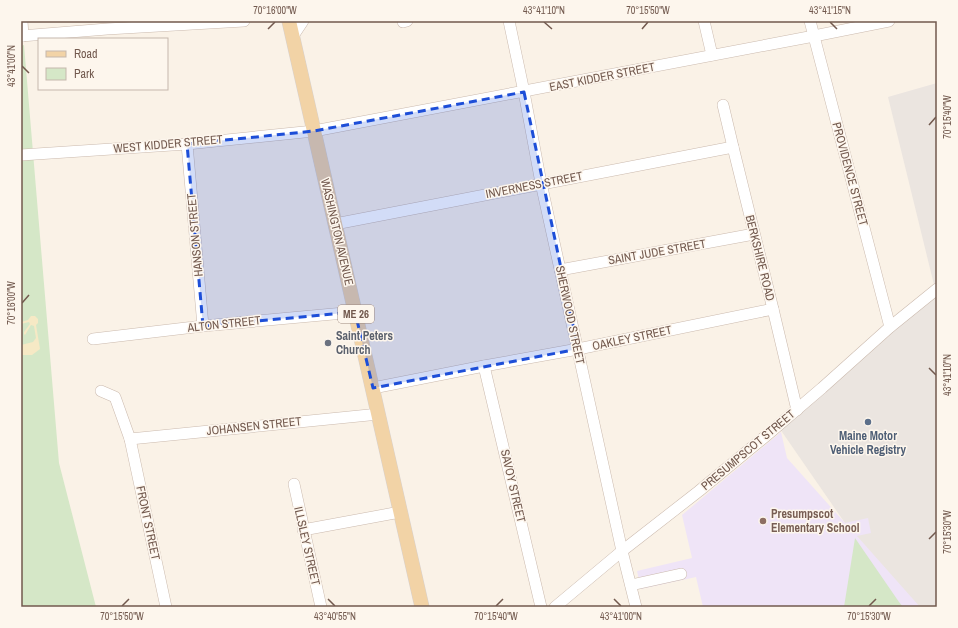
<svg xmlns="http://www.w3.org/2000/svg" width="958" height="628" viewBox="0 0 958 628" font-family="'Archivo Narrow',sans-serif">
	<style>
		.industrial { fill: #ebe5e0 }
		.education { fill: #efe4f7 }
		.green { fill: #d5e7c7 }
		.sand { fill: #f6e9c5 }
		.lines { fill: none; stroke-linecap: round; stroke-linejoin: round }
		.minor-casing { stroke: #cbbaae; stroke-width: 12 }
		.major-casing { stroke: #d8d1cd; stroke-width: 15 }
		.minor { stroke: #fff; stroke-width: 11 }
		.major { stroke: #f2d3a6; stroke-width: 14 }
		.marked { fill: #1d4ed8; fill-opacity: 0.2; stroke: #1d4ed8; stroke-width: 3; stroke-dasharray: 8 5; stroke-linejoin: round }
		.ticks { fill: none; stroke: #72594e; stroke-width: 1.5 }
		.worship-dot { fill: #6b7280; stroke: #fdf6ed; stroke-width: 1.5 }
		.service-dot { fill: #5c6f8a; stroke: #fdf6ed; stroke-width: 1.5 }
		.education-dot { fill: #8d6e63; stroke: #fdf6ed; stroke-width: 1.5 }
		.labels { text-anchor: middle; stroke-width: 3; stroke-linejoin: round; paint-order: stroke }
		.shield { fill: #fdf6ed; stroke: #9c887e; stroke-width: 1 }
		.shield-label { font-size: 11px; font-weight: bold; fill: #72594e }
		.street-label { font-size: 12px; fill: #72594e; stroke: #fdf6ed }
		.worship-label { font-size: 12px; font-weight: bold; fill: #5b616d; stroke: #fdf6ed; text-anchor: start }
		.service-label { font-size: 12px; font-weight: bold; fill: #4e5e75; stroke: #fdf6ed }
		.education-label { font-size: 12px; font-weight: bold; fill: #785e54; stroke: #fdf6ed; text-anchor: start }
		.neatline { fill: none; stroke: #72594e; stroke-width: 1.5 }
		.ticks-label { font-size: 10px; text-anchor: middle; fill: #72594e }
	</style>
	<rect width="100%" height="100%" fill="#faf2e7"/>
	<path class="industrial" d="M937,83V607H903L780,429L936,293L888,97Z"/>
	<path class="education" d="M781,432L787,458L845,523L868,518L871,533L857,536L920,607H703L696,577L641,589L637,571L692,558L682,515Z"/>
	<g class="green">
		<path d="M24,45L59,463L96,607H21V46Z"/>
		<path d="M855,538L899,602L903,607H844Z"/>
	</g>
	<path class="sand" d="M31,316H35L38,319V323L36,325L40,349L32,355H21V345L33,342L36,338L34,326L31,325L25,335L24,334V332L30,324L29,322L21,324V322L28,320Z"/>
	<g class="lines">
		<defs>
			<g id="minor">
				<path d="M22,21L23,36"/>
				<path d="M509,21L524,92L541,183L622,551L636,607"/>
				<path d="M704,21L712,55"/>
				<path d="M810,21L890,327"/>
				<path d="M403,22L407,21"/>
				<path d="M21,36L107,29L244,21"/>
				<path d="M293,36L303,21"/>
				<path d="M723,105L733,147L773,309L797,410"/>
				<path d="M187,144L203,326"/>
				<path d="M21,155L187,144L314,131L814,36L889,21"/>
				<path d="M335,224L733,147"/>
				<path d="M560,270L754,234"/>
				<path d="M93,339L203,326L355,312"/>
				<path d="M484,366L541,607"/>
				<path d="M373,388L484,366L578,349L773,309"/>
				<path d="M101,391L115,397L130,439L166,607"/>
				<path d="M130,439L379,414"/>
				<path d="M294,484L321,607"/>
				<path d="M303,530L400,512"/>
				<path d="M631,585L681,574"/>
				<path d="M555,607L622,551L699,491L767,435L822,388L890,327L937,289"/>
			</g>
			<path id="major" d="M289,21L422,607"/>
		</defs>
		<use href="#minor" class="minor-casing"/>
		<use href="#major" class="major-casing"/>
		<use href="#minor" class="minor"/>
		<use href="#major" class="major"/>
	</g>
	<path class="marked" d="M524,92L578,349L373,388L355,312L203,326L187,144L314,131Z"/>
	<path class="ticks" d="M544,22L552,29M830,22L837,29M268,29L275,22M642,29L648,22M22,66L29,73M929,125L936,117M22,303L29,295M929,368L936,375M929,539L936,532M328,599L335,606M614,599L621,606M122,606L129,599M496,606L503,599M869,606L876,599"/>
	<circle class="worship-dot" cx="328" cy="343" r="4"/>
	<circle class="service-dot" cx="868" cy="422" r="4"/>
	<circle class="education-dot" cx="763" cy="521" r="4"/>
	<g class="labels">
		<rect class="shield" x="338" y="305" width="36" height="18" rx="3"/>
		<g class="shield-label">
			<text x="356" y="318">ME 26</text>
		</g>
		<g class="street-label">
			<text transform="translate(602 77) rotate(-11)" y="4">EAST KIDDER STREET</text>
			<text transform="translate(168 144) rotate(-5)" y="4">WEST KIDDER STREET</text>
			<text transform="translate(850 174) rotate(75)" y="4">PROVIDENCE STREET</text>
			<text transform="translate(534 185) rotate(-11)" y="4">INVERNESS STREET</text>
			<text transform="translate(337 232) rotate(77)" y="4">WASHINGTON AVENUE</text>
			<text transform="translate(195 235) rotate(-95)" y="4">HANSON STREET</text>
			<text transform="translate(657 252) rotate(-10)" y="4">SAINT JUDE STREET</text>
			<text transform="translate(760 258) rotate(76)" y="4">BERKSHIRE ROAD</text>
			<text transform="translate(570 315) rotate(78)" y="4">SHERWOOD STREET</text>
			<text transform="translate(224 324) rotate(-6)" y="4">ALTON STREET</text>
			<text transform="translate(632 338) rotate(-12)" y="4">OAKLEY STREET</text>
			<text transform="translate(254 426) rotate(-6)" y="4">JOHANSEN STREET</text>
			<text transform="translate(748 450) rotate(-40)" y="4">PRESUMPSCOT STREET</text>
			<text transform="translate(513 486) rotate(77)" y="4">SAVOY STREET</text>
			<text transform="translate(148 523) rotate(78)" y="4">FRONT STREET</text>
			<text transform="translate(307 546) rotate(77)" y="4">ILLSLEY STREET</text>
		</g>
		<g class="worship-label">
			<text x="336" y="340">Saint Peters<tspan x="336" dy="14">Church</tspan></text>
		</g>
		<g class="service-label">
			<text x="868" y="440">Maine Motor<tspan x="868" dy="14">Vehicle Registry</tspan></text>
		</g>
		<g class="education-label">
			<text x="771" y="518">Presumpscot<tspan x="771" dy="14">Elementary School</tspan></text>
		</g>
	</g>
	<rect width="958" height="628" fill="none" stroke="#fdf6ed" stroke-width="44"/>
	<rect x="38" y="38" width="130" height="52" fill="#fdf6ed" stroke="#c5b7ad"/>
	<rect x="46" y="51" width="20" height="6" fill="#f2d3a6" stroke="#c5b7ad"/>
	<text x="74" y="58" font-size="12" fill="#72594e">Road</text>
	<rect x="46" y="68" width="20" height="12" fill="#d5e7c7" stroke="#c5b7ad"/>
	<text x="74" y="78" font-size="12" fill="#72594e">Park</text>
	<rect x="22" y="22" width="914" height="584" class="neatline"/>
	<g class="ticks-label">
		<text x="275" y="14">70°16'00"W</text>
		<text x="544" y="14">43°41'10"N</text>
		<text x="648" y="14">70°15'50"W</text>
		<text x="830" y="14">43°41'15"N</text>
		<text transform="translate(11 66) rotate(-90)" y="4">43°41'00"N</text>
		<text transform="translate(947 117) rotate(-90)" y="4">70°15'40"W</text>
		<text transform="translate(11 303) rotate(-90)" y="4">70°16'00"W</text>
		<text transform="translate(947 375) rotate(-90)" y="4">43°41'10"N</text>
		<text transform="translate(947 532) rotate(-90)" y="4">70°15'30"W</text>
		<text x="122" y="620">70°15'50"W</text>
		<text x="335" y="620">43°40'55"N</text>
		<text x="496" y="620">70°15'40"W</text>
		<text x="621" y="620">43°41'00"N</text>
		<text x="869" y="620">70°15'30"W</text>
	</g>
</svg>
